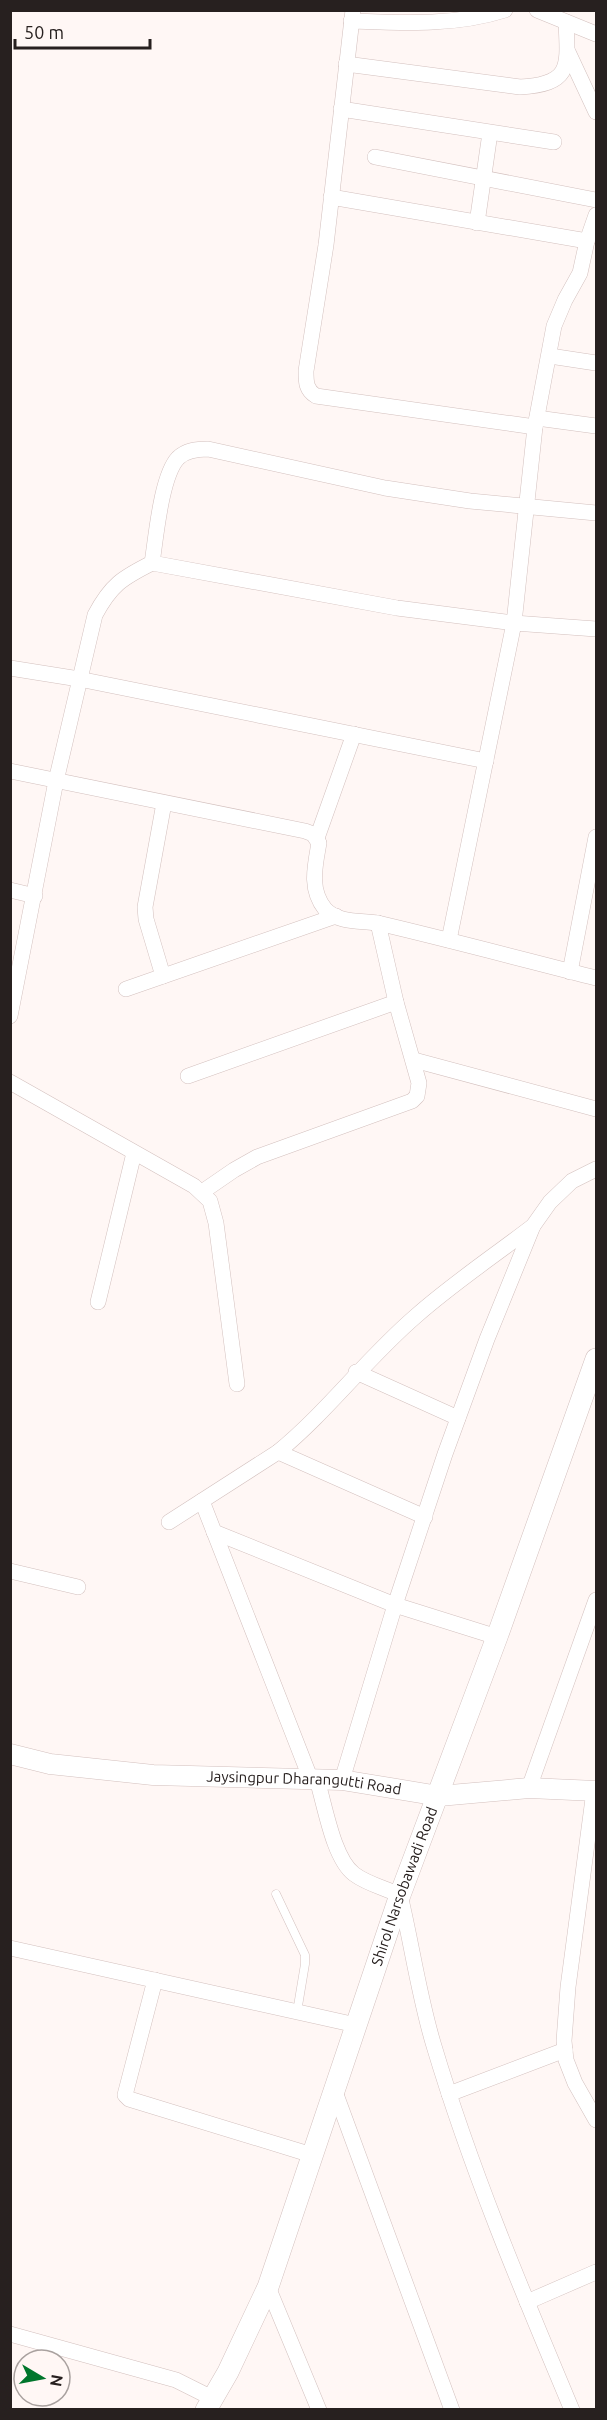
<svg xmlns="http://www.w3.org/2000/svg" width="607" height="2420" viewBox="0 0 607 2420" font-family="Ubuntu,sans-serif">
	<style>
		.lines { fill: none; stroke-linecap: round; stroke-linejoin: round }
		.service-casing { stroke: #d3c0be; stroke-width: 9 }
		.minor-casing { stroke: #d3c0be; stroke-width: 16 }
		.tertiary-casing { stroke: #d3c0be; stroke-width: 21 }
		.secondary-casing { stroke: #d3c0be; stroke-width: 22 }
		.service { stroke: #fff; stroke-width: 8 }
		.minor { stroke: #fff; stroke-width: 15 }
		.tertiary { stroke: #fff; stroke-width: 20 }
		.secondary { stroke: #fff; stroke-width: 21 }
		.labels { text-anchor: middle; stroke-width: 4.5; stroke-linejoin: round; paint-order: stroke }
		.street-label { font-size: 15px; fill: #27201f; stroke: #fff7f5 }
	</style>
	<rect width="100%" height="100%" fill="#fff7f5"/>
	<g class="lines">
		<defs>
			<path id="service" d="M276,1894L305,1955V1964L297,2012"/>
			<g id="minor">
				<path d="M353,10L326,245L306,371C306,382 306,390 316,396L535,427"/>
				<path d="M537,10L596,34"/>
				<path d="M351,21C403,23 455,26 505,10"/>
				<path d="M568,52L596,112"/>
				<path d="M346,64L520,87C572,84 568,66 566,22"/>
				<path d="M341,109L554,142"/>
				<path d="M375,157L596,200"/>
				<path d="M331,197L587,241"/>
				<path d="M477,223L490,133"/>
				<path d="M550,356L596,363"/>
				<path d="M537,418L596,426"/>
				<path d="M152,563C156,538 161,476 178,458C186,450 197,449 208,449L385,488L470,501L596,513"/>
				<path d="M10,668L79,679L486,761"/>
				<path d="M10,771L305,831L313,834L319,843C315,866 309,889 325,909C338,924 365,920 382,924C454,941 525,960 596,978"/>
				<path d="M317,838L354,734"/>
				<path d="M10,890L35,896"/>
				<path d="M449,940L514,623L535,427L554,326L565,300L580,273L587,241L596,215"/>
				<path d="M570,972L596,837"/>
				<path d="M163,976L146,919L145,907L164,803"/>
				<path d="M126,989L336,916"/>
				<path d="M10,1016L56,781L95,615C111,585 122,578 152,563L397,608L514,623L596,629"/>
				<path d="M414,1060L596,1109"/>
				<path d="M188,1076L396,1002"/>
				<path d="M10,1082L194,1186L210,1201L216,1223L237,1384"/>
				<path d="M202,1192L234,1170L257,1157L412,1101L417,1096L419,1083L396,1002L378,923"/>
				<path d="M98,1302L134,1153"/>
				<path d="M356,1372L458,1418"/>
				<path d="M278,1452L425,1517"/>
				<path d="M202,1501L311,1780"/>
				<path d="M169,1522L278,1452C328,1411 367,1358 416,1316C452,1284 494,1256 533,1226"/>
				<path d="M214,1532L395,1605L497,1637"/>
				<path d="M10,1571L78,1587"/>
				<path d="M317,1780C325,1805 333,1858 354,1874C367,1884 385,1888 400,1895C412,1945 419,1997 434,2046C471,2170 522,2291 572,2410"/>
				<path d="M342,1780L395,1605L445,1454L487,1339L533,1226L550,1202L572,1181L596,1169"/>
				<path d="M529,1788L596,1600"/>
				<path d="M594,1791L568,1987L564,2041L566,2060L575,2083L596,2120"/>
				<path d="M10,1948L356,2025"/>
				<path d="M155,1980L125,2095L129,2099L312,2155"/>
				<path d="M334,2089L452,2410"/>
				<path d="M449,2094L565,2050"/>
				<path d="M268,2287L319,2410"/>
				<path d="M527,2302L596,2272"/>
				<path d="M10,2334L176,2380L212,2398"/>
			</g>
			<g id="tertiary">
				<path id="s1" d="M10,1754L50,1764L153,1775L342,1780L439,1796L529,1788L596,1791"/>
			</g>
			<g id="secondary">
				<path id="s2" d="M206,2410L228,2372L268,2287L400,1895L497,1637L596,1359"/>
			</g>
		</defs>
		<use href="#service" class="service-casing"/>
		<use href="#minor" class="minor-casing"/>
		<use href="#tertiary" class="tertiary-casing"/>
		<use href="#secondary" class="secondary-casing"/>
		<use href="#service" class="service"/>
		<use href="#minor" class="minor"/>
		<use href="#tertiary" class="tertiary"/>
		<use href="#secondary" class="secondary"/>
	</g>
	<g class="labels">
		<g class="street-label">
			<text dy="5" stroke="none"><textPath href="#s1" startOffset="296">Jaysingpur Dharangutti Road</textPath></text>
			<text dy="5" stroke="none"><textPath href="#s2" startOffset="561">Shirol Narsobawadi Road</textPath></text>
		</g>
	</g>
	<rect width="607" height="2420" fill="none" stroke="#27201f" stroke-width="24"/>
	<g transform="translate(42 2378) rotate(100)"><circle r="28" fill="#fff7f5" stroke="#a9a19f" stroke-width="1.5"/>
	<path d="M0-4.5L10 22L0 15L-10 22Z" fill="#00762c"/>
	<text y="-9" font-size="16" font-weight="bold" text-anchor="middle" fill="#27201f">N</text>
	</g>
	<path d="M15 39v9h135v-9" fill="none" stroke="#27201f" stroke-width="3"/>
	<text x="24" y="39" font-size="18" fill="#27201f" stroke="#fff7f5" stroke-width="4.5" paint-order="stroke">50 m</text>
</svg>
